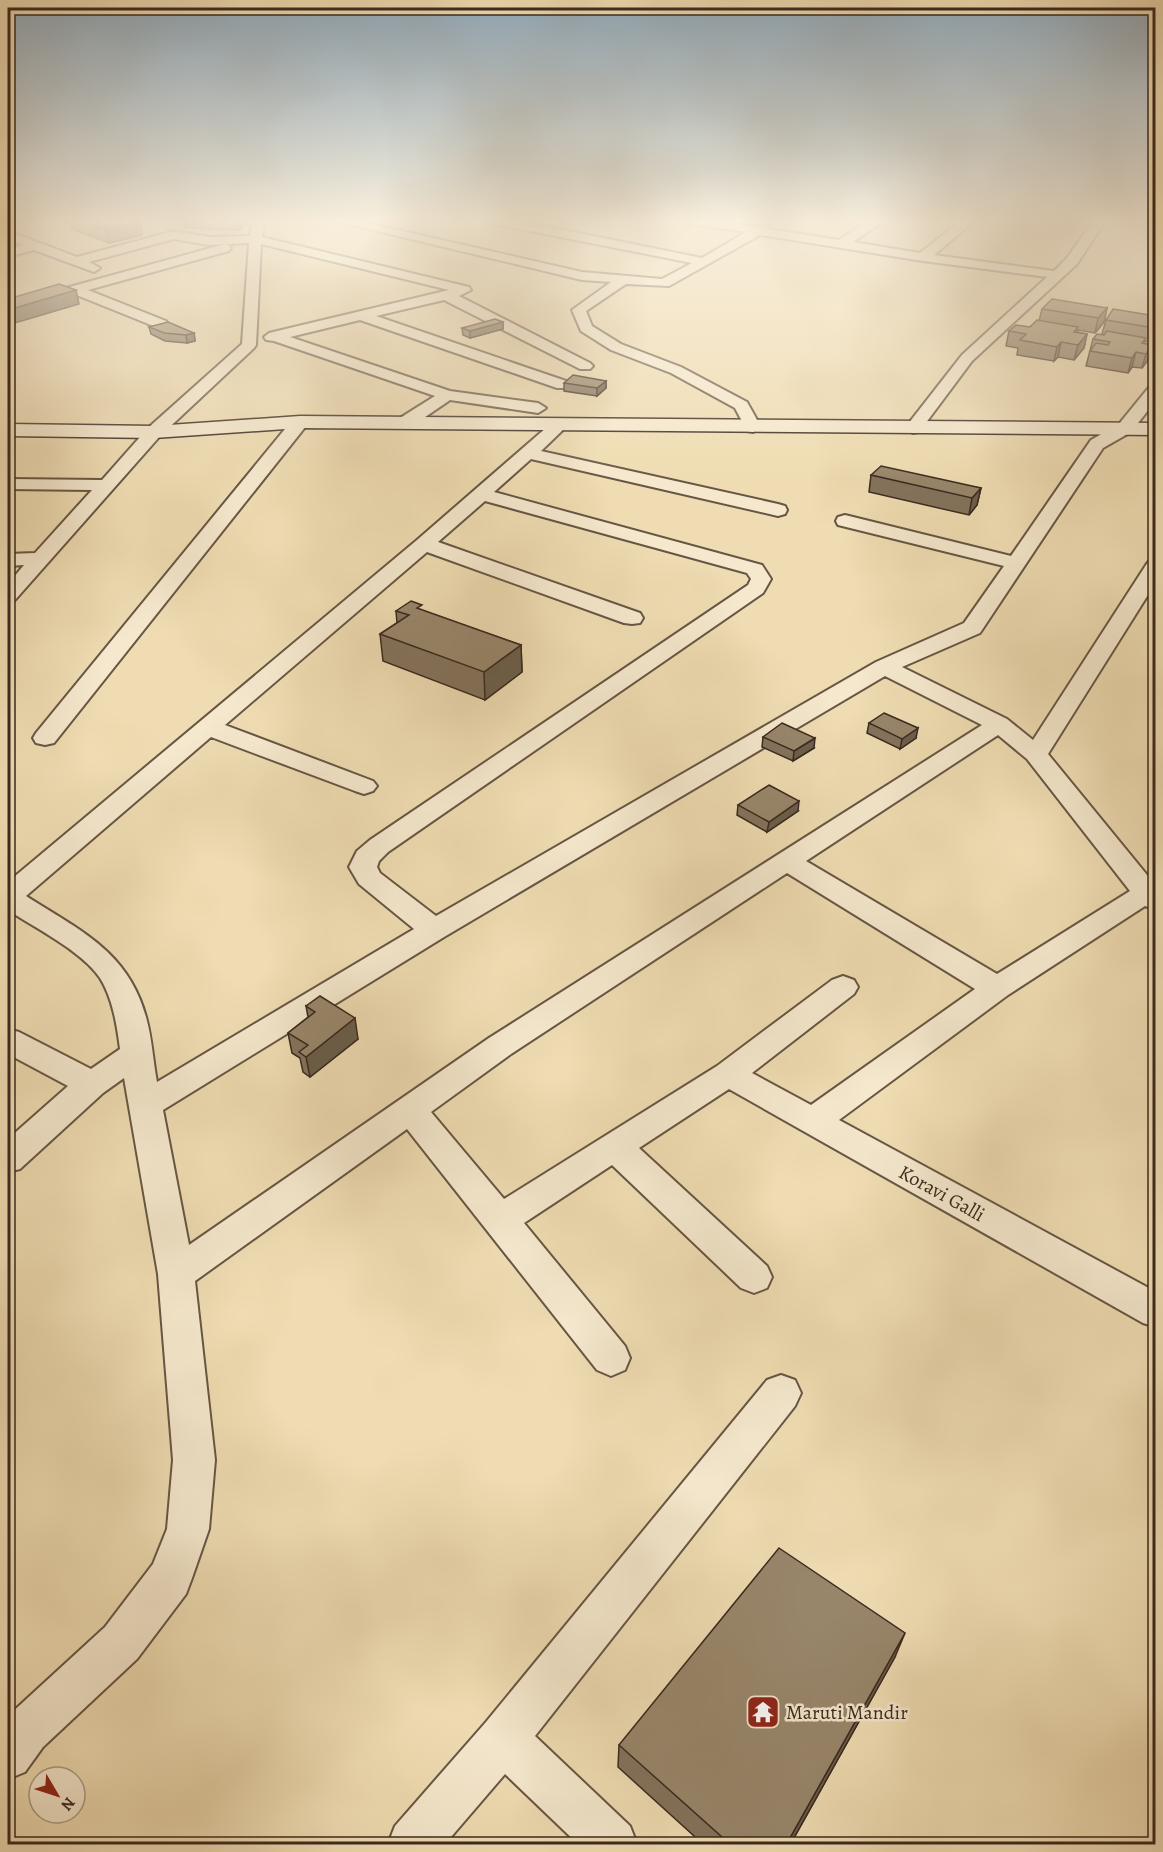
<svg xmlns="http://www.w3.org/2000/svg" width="1163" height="1852" viewBox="0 0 1163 1852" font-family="Alegreya,serif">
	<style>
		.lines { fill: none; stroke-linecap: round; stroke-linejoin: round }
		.street-casing { stroke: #675644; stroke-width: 4 }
		.secondary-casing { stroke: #3a291f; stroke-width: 3 }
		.street { fill: #f5e8cd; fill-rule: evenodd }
		.secondary { fill: #f5e8cd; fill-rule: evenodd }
		.wall { fill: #83735c; stroke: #3a291f; stroke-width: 1.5 }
		.shaded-wall { fill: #6a5e4b; stroke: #3a291f; stroke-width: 1.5 }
		.building { fill: #98866b; stroke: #3a291f; stroke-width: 1.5 }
		.labels { text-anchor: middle; stroke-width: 5; stroke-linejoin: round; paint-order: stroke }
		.near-street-label { font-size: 20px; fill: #3a291f; stroke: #f5e8cd }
		.near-poi-label { font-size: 20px; fill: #3a291f; stroke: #f5e8cd; text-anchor: start }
	</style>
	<rect width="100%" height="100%" fill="#efdcb2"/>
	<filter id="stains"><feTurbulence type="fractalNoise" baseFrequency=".00333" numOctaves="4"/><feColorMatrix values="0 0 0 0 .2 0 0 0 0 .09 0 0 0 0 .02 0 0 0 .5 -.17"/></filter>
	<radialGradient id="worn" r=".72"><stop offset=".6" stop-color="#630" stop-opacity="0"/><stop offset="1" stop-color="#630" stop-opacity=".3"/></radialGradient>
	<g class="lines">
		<defs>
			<g id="street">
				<path d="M253,220H265L262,237L469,287L471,290L459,296L590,363L593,366L590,369H580L444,300L376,316L569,382L571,385L569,388H557L360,320L290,337L450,391L538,403L546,408L538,413L450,400L412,426H400L398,422L400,418L435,396L274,341L266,340L264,337L269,333L449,290L261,244L256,345L254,348L160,436L15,600L8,602V584L24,565L8,566V554L35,553L92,490L8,489V479L102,480L148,428L242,344L249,243L209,245L174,239L89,262L100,268L94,272L34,250L8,257V249L23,245L8,239V231L77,257L174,231L209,237L250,236Z"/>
				<path d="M331,220H354L582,272L662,279L692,263L494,224L488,220H514L702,258L746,232L691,224L685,220H716L756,227L768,224L769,229L839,240L870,220H885L853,242L920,253L962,220H976L934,255L1054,271L1067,258L1094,220H1106L1077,264L972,361L919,432L913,433L905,428L962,355L1047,277L923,261L760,235L669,286L626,284L586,311L592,326L621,344L681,367L747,402L761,427L753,432L747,431L735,408L671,373L611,350L581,331L572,310L611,282L582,280Z"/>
				<path d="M1136,220L1156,221V229L1138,223Z"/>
				<path d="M225,244L229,245L231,248L229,251L88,290L166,321L168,324L166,327H156L74,294L8,312V304Z"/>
				<path d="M1156,384V400L1131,432L1103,448L980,633L902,667L1007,719L1033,740L1146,565L1149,561L1156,559V582L1048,754L1156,886V910L1145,906L1008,995L839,1120L1156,1292V1327L1143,1323L729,1089L639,1148L767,1266L772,1277L767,1288L754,1293L741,1288L612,1165L524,1223L625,1346L630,1358L625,1370L611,1376L597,1370L407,1129L195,1281L215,1460L209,1529L192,1578L186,1594L137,1659L43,1747L25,1772L8,1779V1716L105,1627L153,1564L167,1529L173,1460L158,1274L124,1078L103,1093L20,1169L8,1172V1139L68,1086L8,1054V1029L19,1032L91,1069L120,1049C117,1026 113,999 100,978C82,951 35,928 8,910V882L417,540L554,421L560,420L568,425L541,451L778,504L785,506L787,510L785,514L778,516L531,459L494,492L762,565L771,579L763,593L388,852L379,861L377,867L380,873L436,916L876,662L964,623L1004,566L838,525L836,521L838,517L845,515L1011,556L1091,440L1119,424L1150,386ZM485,501L747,573L751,579L748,585L370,840L357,851L349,867L359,884L414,929L157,1082C153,1061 152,1038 146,1017C128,951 79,930 26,896L211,737L355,791L364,794L373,791L377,786L373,781L225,725L427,552L624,623L632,624L640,623L643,618L640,613L438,542ZM885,676L982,725L489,1038L189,1245L163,1110L444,937ZM998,735L1027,759L1130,891L997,974L806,861ZM787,873L975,989L811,1105L752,1073L854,994L858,987L854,980L843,976L832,980L717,1066L504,1199L431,1112L511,1054Z"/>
				<path d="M300,417L308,422L306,426L54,743L45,745L36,743L33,738L36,733L294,418Z"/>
				<path d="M781,1375L795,1380L801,1393L795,1406L535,1736L630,1826L637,1844H578L505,1774L445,1844H388L395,1826L486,1722L767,1380Z"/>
			</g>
			<path id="secondary" d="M300,416L1156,423V435L300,428L154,438L8,436V424L154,426Z"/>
		</defs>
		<use href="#street" class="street-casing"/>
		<use href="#secondary" class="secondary-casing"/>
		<use href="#street" class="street"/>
		<use href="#secondary" class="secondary"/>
	</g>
	<g class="wall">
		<path d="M57,220H134L140,222L142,235L109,243L72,229L71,224L58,223Z"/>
		<path d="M183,220H248L240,230L185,228Z"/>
		<path d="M1107,308L1104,322L1095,333L1078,330L1077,332L1087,334L1084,348L1074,360L1058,357L1054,361L1017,355L1018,348L1006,346L1009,331L1030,327L1039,321L1042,309Z"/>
		<path d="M1155,316V343L1145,341L1144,343L1152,345L1148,360L1142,368L1132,367L1128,373L1086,366L1093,339L1105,335L1102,334L1106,320Z"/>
		<path d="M503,322V329L470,338L463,335L462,328Z"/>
		<path d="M149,327L194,333L195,341L187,343L165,341L151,334Z"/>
		<path d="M606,381V388L597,396L564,391V383Z"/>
		<path d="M1155,386V404L1150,402Z"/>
		<path d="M871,475L981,488L977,505L969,515L869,492Z"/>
		<path d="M396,611H423L521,645L522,672L485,700L383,661L380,634L397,623Z"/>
		<path d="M869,723L916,738L900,749L867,733Z"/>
		<path d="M763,737L814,748L793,761L762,747Z"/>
		<path d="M738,805L798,811L767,832L737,815Z"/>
		<path d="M306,1006L358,1039L310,1077L303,1072L300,1058L292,1053L288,1033L308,1017Z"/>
		<path d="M895,1657L790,1845H704L618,1767L619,1745Z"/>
	</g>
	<g class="shaded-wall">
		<path d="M238,220H248L240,230Z"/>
		<path d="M140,222L142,235L109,243L106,230Z"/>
		<path d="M76,290L79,304L8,325V310Z"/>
		<path d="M1107,308L1104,322L1095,333L1098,318Z"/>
		<path d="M503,322V329L470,338V331Z"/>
		<path d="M194,333L195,341L187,343L186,335Z"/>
		<path d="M1087,334L1084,348L1074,360L1078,345Z"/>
		<path d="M1061,342L1058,357L1054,361L1057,347Z"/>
		<path d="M1152,345L1148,360L1142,368L1146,354Z"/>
		<path d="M1136,352L1132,367L1128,373L1132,358Z"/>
		<path d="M606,381V388L597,396V388Z"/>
		<path d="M981,488L977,505L969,515L972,498Z"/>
		<path d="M521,645L522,672L485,700L484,672Z"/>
		<path d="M918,728L916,738L900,749L902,739Z"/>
		<path d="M815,738L814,748L793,761L794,751Z"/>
		<path d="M799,801L798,811L767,832L769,822Z"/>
		<path d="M355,1018L358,1039L310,1077L306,1057Z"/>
		<path d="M905,1633L895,1657L790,1845H786Z"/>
	</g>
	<g class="building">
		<path d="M79,220H134L140,222L106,230Z"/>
		<path d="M59,284L76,290L8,310V299Z"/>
		<path d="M1052,299L1107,308L1098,318L1042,309Z"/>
		<path d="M1113,309L1155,316V328L1106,320Z"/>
		<path d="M495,319L503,322L470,331L462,328Z"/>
		<path d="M1037,320L1078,327L1074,332L1087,334L1078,345L1061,342L1057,347L1020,340L1026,334L1009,331L1016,325L1030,327Z"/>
		<path d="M168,322L194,333L186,335L164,333L149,327Z"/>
		<path d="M1107,331L1146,338L1142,343L1152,345L1146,354L1136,352L1132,358L1090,351L1096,343L1108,345L1110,342L1093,339L1097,334L1104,335Z"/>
		<path d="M573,375L606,381L597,388L564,383Z"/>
		<path d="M881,466L981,488L972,498L871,475Z"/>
		<path d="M411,601L422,605L417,608L521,645L484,672L380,634L409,615L396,611Z"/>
		<path d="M884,713L918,728L902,739L869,723Z"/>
		<path d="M782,723L815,738L794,751L763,737Z"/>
		<path d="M769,785L799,801L769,822L738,805Z"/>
		<path d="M320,996L355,1018L306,1057L299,1052L308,1045L288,1033L315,1012L306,1006Z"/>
		<path d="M779,1548L905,1633L786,1845H731L619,1745Z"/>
	</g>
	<linearGradient id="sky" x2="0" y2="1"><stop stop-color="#92acbe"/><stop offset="0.46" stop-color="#f8efdc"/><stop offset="1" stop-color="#f8efdc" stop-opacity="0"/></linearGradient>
	<rect width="1163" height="480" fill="url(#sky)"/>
	<defs>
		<symbol id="temple-square" viewBox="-11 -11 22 22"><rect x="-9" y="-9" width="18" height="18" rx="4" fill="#8f2418" stroke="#f5e8cd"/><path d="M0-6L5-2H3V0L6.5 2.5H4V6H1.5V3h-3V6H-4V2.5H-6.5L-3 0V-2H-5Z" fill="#fff"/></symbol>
	</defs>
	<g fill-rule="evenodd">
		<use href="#temple-square" x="744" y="1693" width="38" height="38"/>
	</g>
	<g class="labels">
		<g class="near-street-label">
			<text transform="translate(942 1193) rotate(29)" y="7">Koravi Galli</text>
		</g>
		<g class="near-poi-label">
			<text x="786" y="1719">Maruti Mandir</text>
		</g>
	</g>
	<rect width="1163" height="1852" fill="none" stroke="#efdcb2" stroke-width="30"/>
	<rect x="9" y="9" width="1145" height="1834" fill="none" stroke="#3a291f" stroke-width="3"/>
	<rect x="15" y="15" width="1133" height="1822" fill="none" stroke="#3a291f" stroke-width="1.5"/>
	<g transform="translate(57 1795) rotate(129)"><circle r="28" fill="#f5e8cd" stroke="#aa9c87" stroke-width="1.5"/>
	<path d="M0-4.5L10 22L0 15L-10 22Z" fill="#8f2418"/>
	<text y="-9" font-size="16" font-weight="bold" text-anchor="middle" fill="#3a291f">N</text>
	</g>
	<rect width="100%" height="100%" filter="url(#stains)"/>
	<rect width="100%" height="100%" fill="url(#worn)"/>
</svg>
